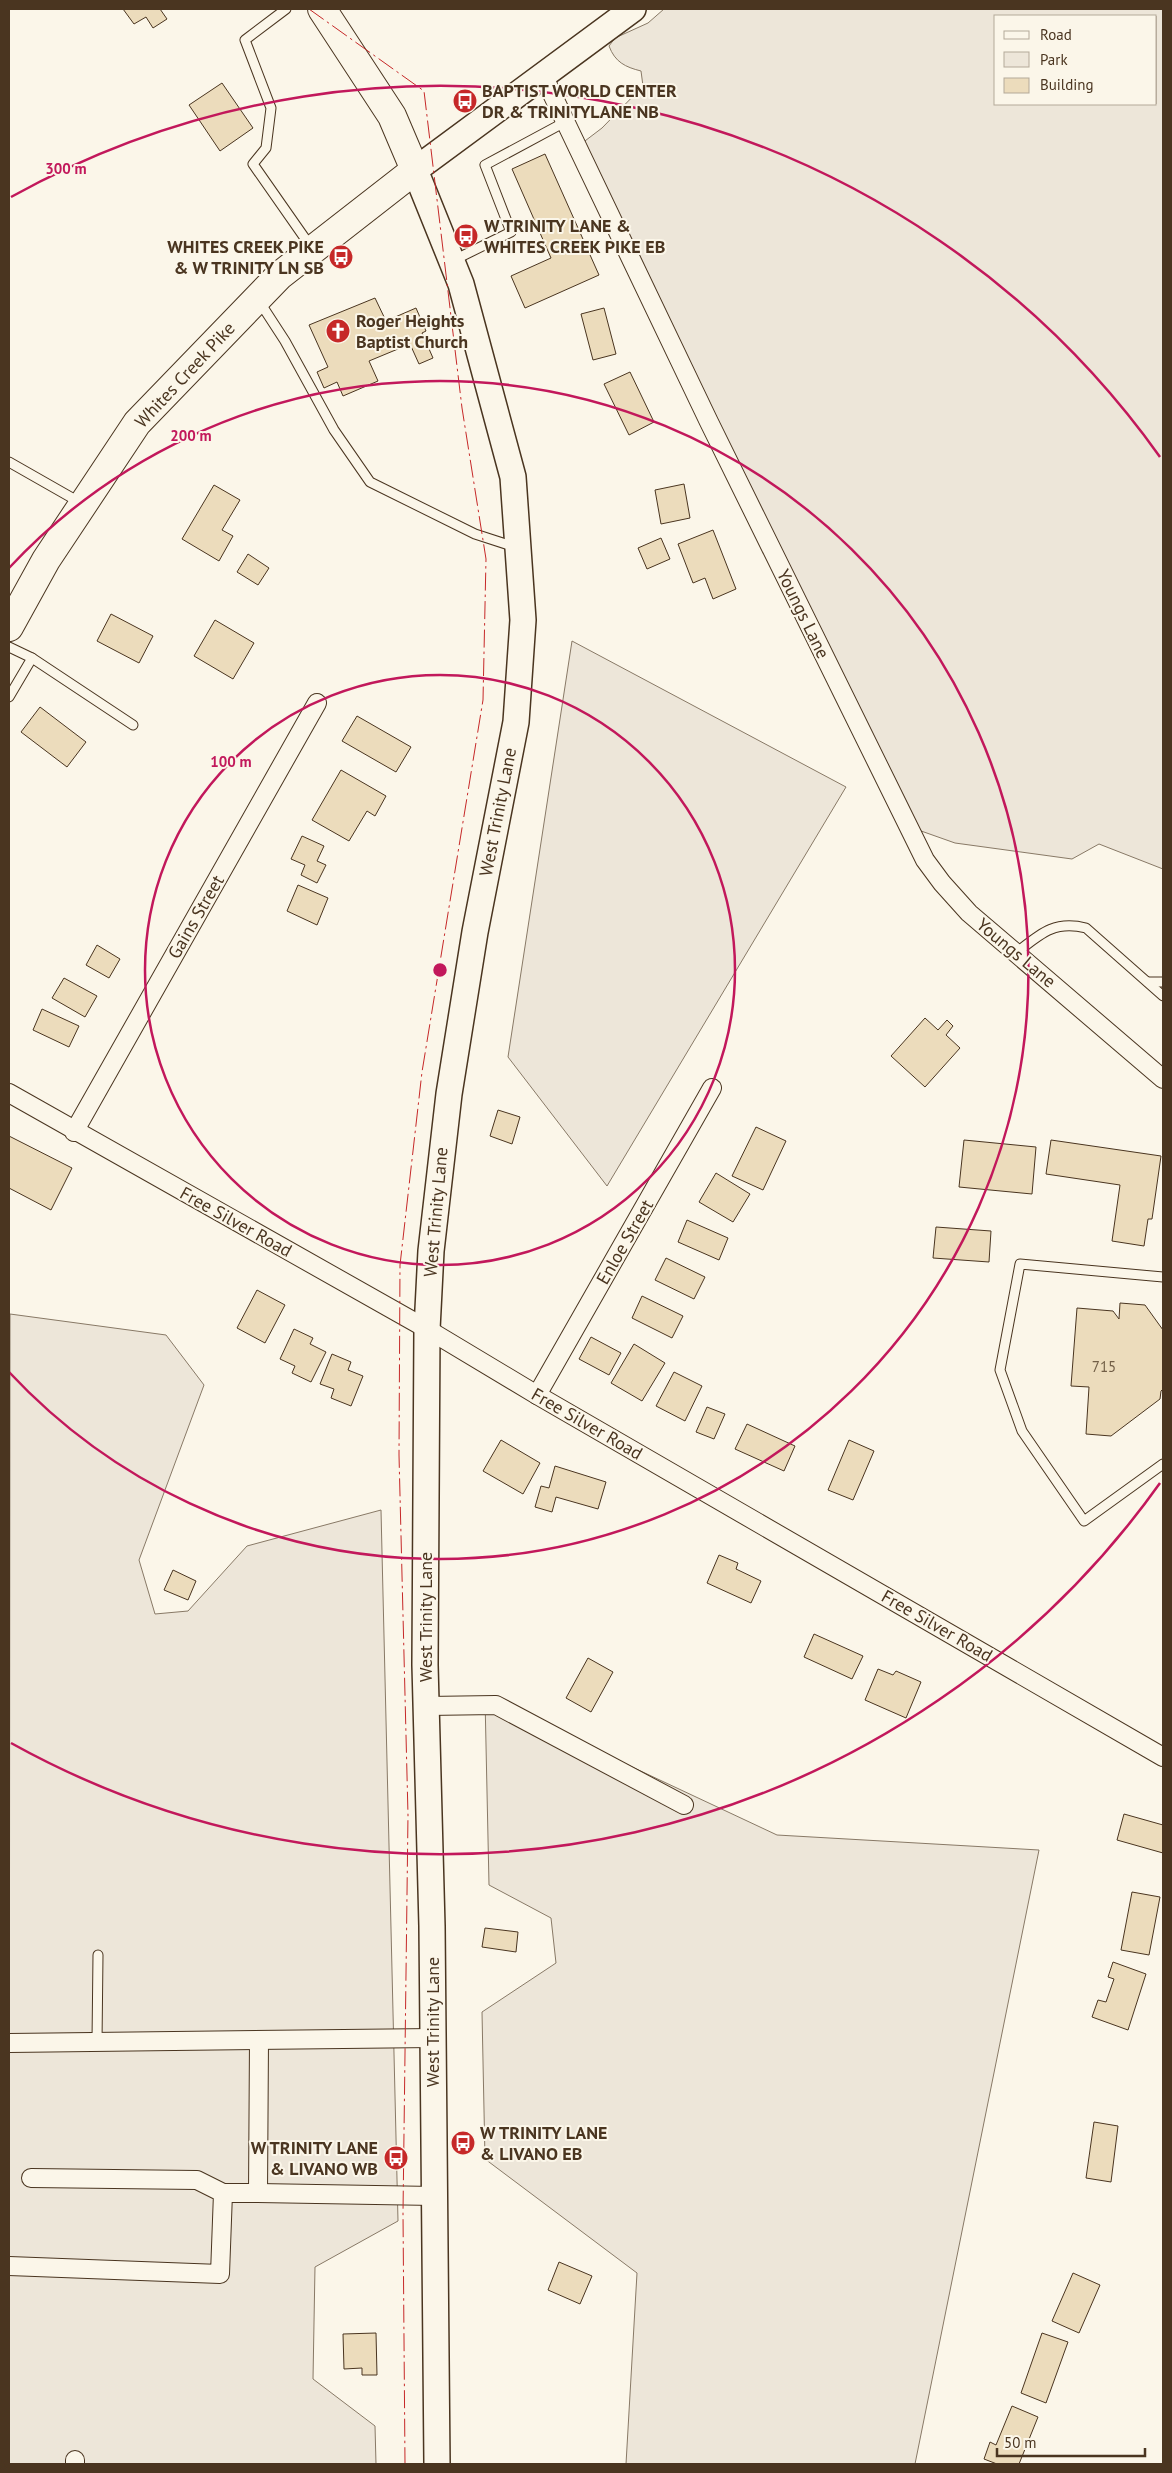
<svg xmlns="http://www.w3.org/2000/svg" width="1172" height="2473" viewBox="0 0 1172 2473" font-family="'PT Sans',sans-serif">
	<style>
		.green { fill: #ede6d9; stroke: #887966; fill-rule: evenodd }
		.building { fill: #ecdcbc; stroke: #4a3520 }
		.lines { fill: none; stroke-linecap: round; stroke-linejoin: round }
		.lane-casing { stroke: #4a3520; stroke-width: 11 }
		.street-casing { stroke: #4a3520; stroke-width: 20 }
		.secondary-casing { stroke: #4a3520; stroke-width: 28 }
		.primary-casing { stroke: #4a3520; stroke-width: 30 }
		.lane { stroke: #fbf6e9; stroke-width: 9 }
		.street { stroke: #fbf6e9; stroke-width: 18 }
		.secondary { stroke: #fbf6e9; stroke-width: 25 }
		.primary { stroke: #fbf6e9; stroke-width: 28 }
		.power { stroke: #c62828; stroke-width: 1; stroke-dasharray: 18 4 2.5 4; stroke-linecap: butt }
		.ring { fill: none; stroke: #c2185b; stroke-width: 2.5 }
		.labels { text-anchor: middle; stroke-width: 4; stroke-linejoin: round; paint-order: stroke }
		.number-label { font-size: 15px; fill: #725f47 }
		.poi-label { font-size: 18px; font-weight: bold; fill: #4a3520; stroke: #fbf6e9; text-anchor: start }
		.street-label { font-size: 18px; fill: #4a3520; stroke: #fbf6e9 }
		.centre { fill: #c2185b; stroke: #fbf6e9; stroke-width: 2.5 }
		.ring-label { font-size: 15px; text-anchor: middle; font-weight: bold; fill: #c2185b; stroke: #fbf6e9; stroke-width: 4; stroke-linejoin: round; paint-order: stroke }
	</style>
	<rect width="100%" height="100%" fill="#fbf6e9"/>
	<g class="green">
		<path d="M664,9H1163V869L1099,844L1072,859L955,843L907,826L577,147L602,128L643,86L641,71C625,67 615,62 609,46L615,38L648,23ZM996,16H1156V104H996Z"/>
		<path d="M572,641L846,787L607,1186L508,1057Z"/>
		<path d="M10,1314L166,1335L204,1385L139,1560L155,1614L188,1611L247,1546L381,1510L398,2221L315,2267L313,2379L375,2426L376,2464H9Z"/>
		<path d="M485,1698L777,1835L1039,1850L915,2464H626L637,2273L485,2159L482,2012L556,1963L551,1918L489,1885Z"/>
	</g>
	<g class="building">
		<path d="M123,9H160L167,19L153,28L146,17L134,24Z"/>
		<path d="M222,83L253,128L220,151L189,105Z"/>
		<path d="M545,154L599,275L525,308L511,276L551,258L512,169Z"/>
		<path d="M375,298L386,321L416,308L426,331L422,333L433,358L419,364L410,344L369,361L378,381L343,396L337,382L324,388L317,372L328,367L309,325Z"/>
		<path d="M604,308L616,354L593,360L581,314Z"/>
		<path d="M630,372L654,422L629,435L604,384Z"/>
		<path d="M684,484L690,518L661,524L655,490Z"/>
		<path d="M214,485L240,500L222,530L233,536L219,561L182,539Z"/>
		<path d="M713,530L736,589L713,599L705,578L693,583L678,544Z"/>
		<path d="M661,538L670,559L647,569L638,548Z"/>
		<path d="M248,554L269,568L258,585L237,572Z"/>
		<path d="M111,614L153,636L139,663L97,641Z"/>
		<path d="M215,620L254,643L233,679L194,656Z"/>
		<path d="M40,707L86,742L67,767L21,732Z"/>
		<path d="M357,716L411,747L396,772L342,741Z"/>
		<path d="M341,770L386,796L375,816L367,811L349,841L312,820Z"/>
		<path d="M302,836L324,846L317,861L326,865L317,883L301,875L305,865L291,859Z"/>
		<path d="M298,885L328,898L317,925L287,911Z"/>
		<path d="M97,945L120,959L109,978L86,965Z"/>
		<path d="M64,978L97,996L85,1017L52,998Z"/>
		<path d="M42,1009L79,1026L69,1047L33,1030Z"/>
		<path d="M925,1018L938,1030L947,1020L953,1026L946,1035L960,1048L925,1087L891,1056Z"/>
		<path d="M498,1110L520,1117L512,1144L490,1136Z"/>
		<path d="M756,1127L786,1141L763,1190L732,1176Z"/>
		<path d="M9,1136L72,1168L51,1210L9,1188Z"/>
		<path d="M964,1140L1036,1147L1032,1194L959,1187Z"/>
		<path d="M1051,1140L1161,1156L1152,1219H1148L1144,1246L1112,1241L1120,1185L1046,1174Z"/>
		<path d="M716,1173L750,1194L733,1222L699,1202Z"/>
		<path d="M687,1220L728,1238L719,1260L678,1242Z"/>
		<path d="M936,1227L991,1231L989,1262L933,1258Z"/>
		<path d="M666,1258L705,1277L694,1299L655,1280Z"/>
		<path d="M257,1290L285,1305L265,1343L237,1328Z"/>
		<path d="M642,1296L683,1316L672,1338L632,1318Z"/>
		<path d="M1120,1303L1145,1305L1163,1330V1389L1161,1391L1160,1399L1111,1436L1086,1434L1089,1387L1071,1386L1077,1308L1113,1311L1119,1319Z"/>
		<path d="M294,1329L313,1338L310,1344L326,1352L311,1382L292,1373L295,1366L280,1359Z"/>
		<path d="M591,1337L621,1353L609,1375L579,1359Z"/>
		<path d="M634,1344L665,1363L642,1401L611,1383Z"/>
		<path d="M332,1354L351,1362L348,1370L363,1376L351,1406L331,1398L334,1389L320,1384Z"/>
		<path d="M674,1372L702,1386L685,1421L656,1406Z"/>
		<path d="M707,1407L725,1414L714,1439L696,1432Z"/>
		<path d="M747,1424L795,1446L784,1471L735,1449Z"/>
		<path d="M501,1440L540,1463L523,1494L483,1471Z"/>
		<path d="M849,1440L874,1451L853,1500L828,1490Z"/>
		<path d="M555,1466L606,1482L598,1509L556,1497L552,1512L535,1507L541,1486L549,1488Z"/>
		<path d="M719,1555L738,1563L736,1569L761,1581L751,1603L707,1583Z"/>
		<path d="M173,1570L196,1581L188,1600L164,1590Z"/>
		<path d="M814,1634L863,1656L852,1679L804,1657Z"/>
		<path d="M588,1658L613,1672L591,1712L566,1698Z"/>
		<path d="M878,1669L893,1675L896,1671L921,1682L906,1718L865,1700Z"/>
		<path d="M1124,1814L1163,1825V1853L1117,1840Z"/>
		<path d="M1132,1892L1160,1897L1149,1955L1121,1950Z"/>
		<path d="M485,1928L518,1932L516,1952L482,1947Z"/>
		<path d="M1113,1962L1146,1974L1128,2030L1092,2017L1098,2000L1106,2002L1114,1979L1108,1977Z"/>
		<path d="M1094,2122L1118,2126L1111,2182L1086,2178Z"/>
		<path d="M559,2262L592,2276L580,2304L548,2290Z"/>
		<path d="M1073,2273L1100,2285L1079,2333L1052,2321Z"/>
		<path d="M376,2333L377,2375H362V2368L344,2369L343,2334Z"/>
		<path d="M1042,2333L1068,2342L1046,2403L1021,2393Z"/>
		<path d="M1012,2406L1038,2417L1019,2464H997L984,2459L990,2442L996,2445Z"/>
	</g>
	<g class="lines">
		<defs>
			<g id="lane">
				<path d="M286,9L245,40L271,108L266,148L253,164L311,247"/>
				<path d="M454,260L511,232L485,165L565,122"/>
				<path d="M259,301L285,341L334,430L370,482L475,534L515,547"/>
				<path d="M9,462L81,503"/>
				<path d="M9,647L32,658L9,697"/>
				<path d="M32,658L133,725"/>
				<path d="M1016,953C1040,934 1054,920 1086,928L1163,996"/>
				<path d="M1148,982H1163"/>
				<path d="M1163,1277L1020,1264L1000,1370L1022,1431L1084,1521L1163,1464"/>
				<path d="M97,2042L98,1955"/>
			</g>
			<g id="street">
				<path d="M543,75L709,422L925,860L942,883L969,913L1163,1079"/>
				<path d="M9,1093L427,1329L537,1395L1163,1757"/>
				<path d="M74,1132L317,703"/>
				<path d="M537,1395L712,1088"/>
				<path d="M427,1706L496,1705L684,1805"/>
				<path d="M9,2043L433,2038"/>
				<path d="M223,2193H258L259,2040"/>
				<path d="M258,2193L434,2196"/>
				<path d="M9,2266L220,2274L223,2193L197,2180L31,2178"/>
				<path d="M75,2460V2464"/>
			</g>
			<path id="secondary" d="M437,2464L432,1926L425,1665L427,1329L431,1251L449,1094L475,932L516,722L523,620L513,477L461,284L415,170L633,9"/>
			<path id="primary" d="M9,627L46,560L137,423L279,276L415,170L392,116L322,9"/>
		</defs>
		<use href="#lane" class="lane-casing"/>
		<use href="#street" class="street-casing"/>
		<use href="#secondary" class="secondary-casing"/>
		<use href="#primary" class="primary-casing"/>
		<use href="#lane" class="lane"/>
		<use href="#street" class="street"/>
		<use href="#secondary" class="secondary"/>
		<use href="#primary" class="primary"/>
		<path class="power" d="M309,9L424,91L462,408L486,559L483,700L422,1072L400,1265L399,1455L408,1815L403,2213L405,2464"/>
	</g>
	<g class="ring">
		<circle cx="440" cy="970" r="295"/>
		<path d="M9 568A589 589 0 1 1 9 1372"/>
		<path d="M1160 1483A884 884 0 0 1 11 1743M11 197A884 884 0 0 1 1160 457"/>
	</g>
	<defs>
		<symbol id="bus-disc" viewBox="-11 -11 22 22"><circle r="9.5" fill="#c62828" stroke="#fbf6e9"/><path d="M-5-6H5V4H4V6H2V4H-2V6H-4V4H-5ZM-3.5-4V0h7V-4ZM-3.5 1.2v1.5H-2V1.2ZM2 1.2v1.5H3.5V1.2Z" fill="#fff"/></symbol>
		<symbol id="church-disc" viewBox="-11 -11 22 22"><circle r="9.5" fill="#c62828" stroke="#fbf6e9"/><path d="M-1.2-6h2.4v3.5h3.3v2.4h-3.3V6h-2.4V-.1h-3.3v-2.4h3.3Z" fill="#fff"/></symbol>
	</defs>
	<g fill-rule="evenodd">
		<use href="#bus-disc" x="451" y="87" width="28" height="28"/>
		<use href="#bus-disc" x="452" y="222" width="28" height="28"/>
		<use href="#bus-disc" x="327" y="243" width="28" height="28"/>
		<use href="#church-disc" x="324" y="317" width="28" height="28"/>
		<use href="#bus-disc" x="449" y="2129" width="28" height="28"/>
		<use href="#bus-disc" x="382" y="2144" width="28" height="28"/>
	</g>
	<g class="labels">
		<g class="number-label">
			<text x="1104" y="1372">715</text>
		</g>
		<g class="poi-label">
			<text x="482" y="97">BAPTIST WORLD CENTER<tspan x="482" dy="21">DR &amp; TRINITYLANE NB</tspan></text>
			<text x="484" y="232">W TRINITY LANE &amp;<tspan x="484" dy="21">WHITES CREEK PIKE EB</tspan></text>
			<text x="324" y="253" text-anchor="end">WHITES CREEK PIKE<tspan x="324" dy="21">&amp; W TRINITY LN SB</tspan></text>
			<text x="356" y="327">Roger Heights<tspan x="356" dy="21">Baptist Church</tspan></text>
			<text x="480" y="2139">W TRINITY LANE<tspan x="480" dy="21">&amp; LIVANO EB</tspan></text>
			<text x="378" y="2154" text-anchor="end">W TRINITY LANE<tspan x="378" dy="21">&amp; LIVANO WB</tspan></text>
		</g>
		<g class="street-label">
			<text transform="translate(185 375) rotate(-47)" y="6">Whites Creek Pike</text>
			<text transform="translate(803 614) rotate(64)" y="6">Youngs Lane</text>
			<text transform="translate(498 812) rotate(-79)" y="6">West Trinity Lane</text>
			<text transform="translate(196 917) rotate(-60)" y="6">Gains Street</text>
			<text transform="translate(1016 953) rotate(40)" y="6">Youngs Lane</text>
			<text transform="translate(436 1212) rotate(-85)" y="6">West Trinity Lane</text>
			<text transform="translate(236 1222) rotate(29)" y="6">Free Silver Road</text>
			<text transform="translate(625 1242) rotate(-60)" y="6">Enloe Street</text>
			<text transform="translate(587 1424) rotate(30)" y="6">Free Silver Road</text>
			<text transform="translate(426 1617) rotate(-90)" y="6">West Trinity Lane</text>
			<text transform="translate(937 1626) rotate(30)" y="6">Free Silver Road</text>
			<text transform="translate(433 2022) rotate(-90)" y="6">West Trinity Lane</text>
		</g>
	</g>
	<circle cx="440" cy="970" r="8" class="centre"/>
	<g class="ring-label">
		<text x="66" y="174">300 m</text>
		<text x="191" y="441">200 m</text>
		<text x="231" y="767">100 m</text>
	</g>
	<rect width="1172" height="2473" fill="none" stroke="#4a3520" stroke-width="20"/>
	<rect x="994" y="15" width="162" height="90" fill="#fbf6e9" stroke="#b4a999"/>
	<rect x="1004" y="31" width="25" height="8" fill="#fbf6e9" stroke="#b4a999"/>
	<text x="1040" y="40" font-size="15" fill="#4a3520">Road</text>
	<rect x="1004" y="52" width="25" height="15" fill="#ede6d9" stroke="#b4a999"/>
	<text x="1040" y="65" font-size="15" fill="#4a3520">Park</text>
	<rect x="1004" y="78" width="25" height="15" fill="#ecdcbc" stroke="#b4a999"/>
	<text x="1040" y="90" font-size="15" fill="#4a3520">Building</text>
	<path d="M997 2448v8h148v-8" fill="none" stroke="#4a3520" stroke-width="2.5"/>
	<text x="1004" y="2448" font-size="15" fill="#4a3520" stroke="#fbf6e9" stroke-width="4" paint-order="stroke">50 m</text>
</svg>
